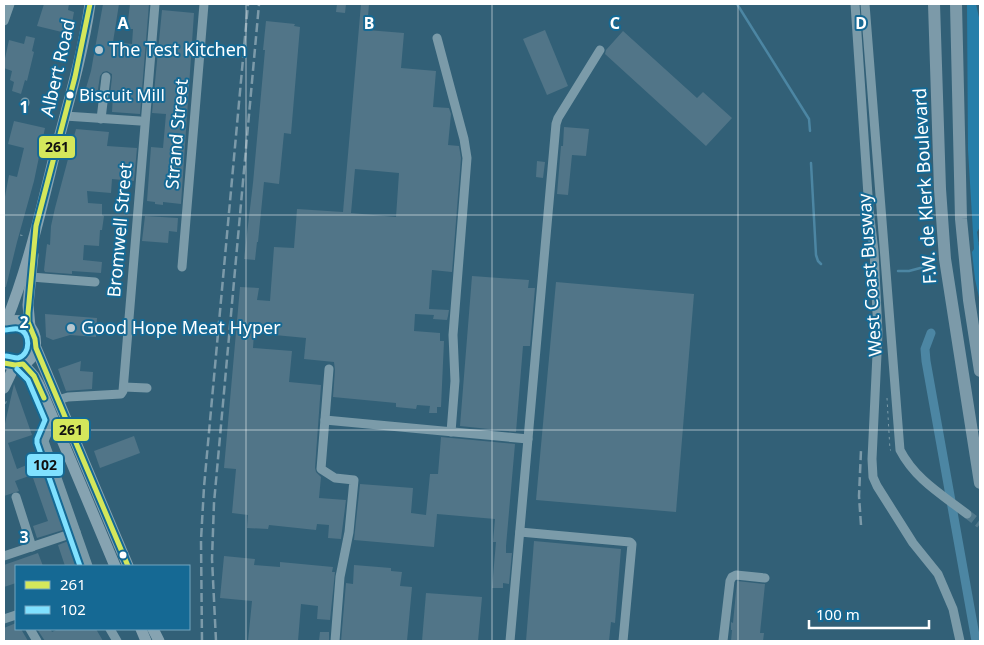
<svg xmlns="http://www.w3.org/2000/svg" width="984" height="645" viewBox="0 0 984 645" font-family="'Noto Sans',sans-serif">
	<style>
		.green { fill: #267ea9 }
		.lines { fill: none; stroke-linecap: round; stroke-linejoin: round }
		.stream { stroke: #4c86a3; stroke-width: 2.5 }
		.canal { stroke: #4c86a3; stroke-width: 9 }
		.building { fill: #517588; fill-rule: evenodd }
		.minor-tunnel { stroke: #51788b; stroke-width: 9; stroke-dasharray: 9 4.5; stroke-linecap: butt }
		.path { stroke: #7b9ba9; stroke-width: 1; stroke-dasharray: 2.5 4; stroke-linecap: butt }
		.minor { stroke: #7b9ba9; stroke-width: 9 }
		.major { stroke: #86a3b1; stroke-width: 11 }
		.highway { stroke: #7c9aa9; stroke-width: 12 }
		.rail { stroke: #7c9aa9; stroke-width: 2.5; stroke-dasharray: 9 4; stroke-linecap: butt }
		.bus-1-casing { stroke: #156994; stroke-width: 9 }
		.bus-2-casing { stroke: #156994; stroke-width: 9 }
		.bus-1 { stroke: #d4e75b; stroke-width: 5 }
		.bus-2 { stroke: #80e1ff; stroke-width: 5 }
		.grid { fill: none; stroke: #fff; stroke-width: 1; stroke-opacity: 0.55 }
		.poi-dot { fill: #b7c7cf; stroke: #156994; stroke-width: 2 }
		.bus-dot { fill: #fff; stroke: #156994; stroke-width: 2 }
		.labels { text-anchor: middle; stroke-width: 4; stroke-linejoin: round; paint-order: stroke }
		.bus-label { font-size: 17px; fill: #fff; stroke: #156994; text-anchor: start }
		.poi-label { font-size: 18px; fill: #fff; stroke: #156994; text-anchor: start }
		.street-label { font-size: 18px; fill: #fff; stroke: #156994 }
		.grid-label { font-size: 16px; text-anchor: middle; font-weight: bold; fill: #fff; stroke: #156994; stroke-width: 4; stroke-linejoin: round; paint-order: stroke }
		.line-badge { stroke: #156994; stroke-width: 2 }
		.pale-badge-label { font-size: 14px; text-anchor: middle; font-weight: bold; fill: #111 }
	</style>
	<rect width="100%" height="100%" fill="#326077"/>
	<path class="green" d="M967,4H976L980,22V227L977,232L980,254V302L975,279L972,252L974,249L968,150Z"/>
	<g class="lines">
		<g class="stream">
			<path d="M737,4L809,119L810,131"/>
			<path d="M811,163L816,255L818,261L821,264"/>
			<path d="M980,243V242"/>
			<path d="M898,271H909L924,267"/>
		</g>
		<path class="canal" d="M931,333L925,349L926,361L976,641"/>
	</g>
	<g class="building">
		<path d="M44,4H69L68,10L74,12L70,34L37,26Z"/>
		<path d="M103,4H119L113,42L132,44L133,29H127L130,4H149L140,114L112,112L113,95H110L112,77V74L107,71L103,72L100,76L97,96L84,95L91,71Z"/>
		<path d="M337,4H346L345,13L336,12Z"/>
		<path d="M361,4H369L367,30L404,33L401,68L436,71L433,107L449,108L451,114L448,145L459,146L461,158L452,272L432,270L429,309L449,310L448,316L447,320L433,319L434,315L415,314L414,331L440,333V341H444L441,407H437V413H429L430,406L417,405L416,409L396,407V403L333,397L335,370L334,362L304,359L306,338L254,333L253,348L292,351L289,382L321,385L315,468L316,472L321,477L319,498L346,500L341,539L328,538L329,525L317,524L316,530L269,525L268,529L247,528L248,515L232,513L236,469L224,468L240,287L259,288L257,300L270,301L274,247L294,248L297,209L343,212ZM355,169L399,173L396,217L351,213Z"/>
		<path d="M162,10L194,13L181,204L163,202V205L155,204V202L147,201L151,147L163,148L166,114L152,113Z"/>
		<path d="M266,21L295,24L294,26L300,27L291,134L284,133L279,184L264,182L258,242H257L255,260L244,259L253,183L265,50H263Z"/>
		<path d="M545,30L568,86L547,95L523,39Z"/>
		<path d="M623,31L697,98L703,92L732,118L706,146L605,54L606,50Z"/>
		<path d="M26,36L35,38L32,51L34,52L27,81L25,80L21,94L12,91L14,82L10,80L12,71L4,68V63L9,40L24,44Z"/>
		<path d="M14,121L45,128L34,181L17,242L6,287H4V202L9,175L17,177L24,148L8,144Z"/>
		<path d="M564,127L589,129L586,156L572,155L568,195L557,194L561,146H563Z"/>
		<path d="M76,129L109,132L107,146L137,148L134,181L112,179L111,193L87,191L88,203L102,204V215L104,216L102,230H100L99,246L84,245L83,260L102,262L101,273L72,271V274L45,272L44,270L47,244L50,245L51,226L55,208Z"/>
		<path d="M537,161L545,162L543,178L536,177Z"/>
		<path d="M145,216L178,218L177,232L169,231L168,243L142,241Z"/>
		<path d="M472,276L529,280L528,288H535L530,346H523L516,432L460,426Z"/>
		<path d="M556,282L694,294L676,512L536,500Z"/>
		<path d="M45,314L97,318L96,337L70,335L53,340L46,337Z"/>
		<path d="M81,361L80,371L93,372L92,389L66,391L58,369Z"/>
		<path d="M14,384L32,435L8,443L17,469L39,460L59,516H60L64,527L63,530L37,538L33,526L48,521L32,475L15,481L19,491L4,496V428Z"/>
		<path d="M134,436L140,453L100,468L94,451Z"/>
		<path d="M441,437L515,444L506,546V553H512L509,584L503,583V588H492L496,542H493L495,519L437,514L434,547L354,540L360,484L413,488L411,513L426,515L430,474H438Z"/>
		<path d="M71,540L78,562L79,566H65L58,545Z"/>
		<path d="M534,541L621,549L615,623L611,622L609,641H526Z"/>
		<path d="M38,553L43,566H16V583L4,587V565Z"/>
		<path d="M224,556L255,559L254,565L280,567V562L333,567L332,572H335L330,620L317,619L318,606L301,604L298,641H248L252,601L220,598Z"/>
		<path d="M354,565L391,568V571L402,572L400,586L412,587L407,641H341L346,583L353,584Z"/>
		<path d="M737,581L765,584L760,633H764L763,641H731L732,630H731V622L733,623Z"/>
		<path d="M426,593L482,597L478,641H422Z"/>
		<path d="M16,623V629H21L28,641H4V628Z"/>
		<path d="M37,629H53L51,630L52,632L58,629H96L103,641H45Z"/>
		<path d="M320,632H329V641H319Z"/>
	</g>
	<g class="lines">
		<path class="minor-tunnel" d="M967,514L980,524"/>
		<g class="path">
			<path d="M20,235L25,236"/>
			<path d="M887,398L890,450H891"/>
			<path d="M4,410L7,398"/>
		</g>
		<g class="minor">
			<path d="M855,4L869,210L874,251L878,333L872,459L873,477L877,486L913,543L938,574L953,609L960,641"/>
			<path d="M865,4L900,450C915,479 941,494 967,514"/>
			<path d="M4,21L10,4"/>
			<path d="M437,38L464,139L467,158L453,335L455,381L451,432"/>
			<path d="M25,103V102"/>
			<path d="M65,116L140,121"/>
			<path d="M101,119L106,77"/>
			<path d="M182,267L204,4"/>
			<path d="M31,277L95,282"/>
			<path d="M329,369L321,469L335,478L354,480L349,532L340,577L335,641"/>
			<path d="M124,387L147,388"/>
			<path d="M58,400L68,397L121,394L123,391L155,4"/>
			<path d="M53,420L44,441L88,566"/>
			<path d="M325,420L528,439"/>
			<path d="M16,497L32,547"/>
			<path d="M520,532L630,542L632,544L623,641"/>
			<path d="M4,556L76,532"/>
			<path d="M4,619L16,615"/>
			<path d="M30,629L37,641"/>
			<path d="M110,629L117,641"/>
			<path d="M510,641L556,124L558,118L600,50"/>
			<path d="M723,641L730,581L732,577L736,575L765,578"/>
		</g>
		<g class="major">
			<path d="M6,322C28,268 41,210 55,153C68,104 83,54 90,4"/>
			<path d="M4,323C48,307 44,381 4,363"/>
			<path d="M30,327L28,305L33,255"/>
			<path d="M36,348L128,566"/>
			<path d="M23,364L34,376L39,385L115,566"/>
			<path d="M4,388L15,365"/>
			<path d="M141,629L146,641"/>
			<path d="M153,629L159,641"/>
		</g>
		<g class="highway">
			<path d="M934,4L940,189L945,259L980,483"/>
			<path d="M956,4L961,219L969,300L980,371"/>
		</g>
		<g class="rail">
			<path d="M861,525L859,496L861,450"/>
			<path d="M202,641L201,540L204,487L248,4"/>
			<path d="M216,641L212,559L214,503L259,4"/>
		</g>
		<defs>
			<g id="bus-1">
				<path d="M90,4L75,77L36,226L28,313V322L35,339L36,348L128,566"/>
				<path d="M4,363L15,365L23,364L34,376L44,398"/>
			</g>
			<g id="bus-2">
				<path d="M5,330C9,330 14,328 18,329C31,331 31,355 18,358C14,358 9,356 6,356"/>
				<path d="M17,369L28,380L45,420L37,439V443L80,566"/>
			</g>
		</defs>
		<use href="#bus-1" class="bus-1-casing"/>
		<use href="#bus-2" class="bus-2-casing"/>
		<use href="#bus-1" class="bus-1"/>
		<use href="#bus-2" class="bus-2"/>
	</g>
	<path class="grid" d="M246,4V641M492,4V641M738,4V641M4,215H980M4,430H980"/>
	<g class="poi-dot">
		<circle cx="99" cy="50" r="5"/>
		<circle cx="71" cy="328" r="5"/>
	</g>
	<g class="bus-dot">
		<circle cx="70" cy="95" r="4.5"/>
		<circle cx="123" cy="555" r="4.5"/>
	</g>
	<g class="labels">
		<g class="bus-label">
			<text x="79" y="101">Biscuit Mill</text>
		</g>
		<g class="poi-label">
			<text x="109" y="56">The Test Kitchen</text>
			<text x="81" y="334">Good Hope Meat Hyper</text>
		</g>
		<g class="street-label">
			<text transform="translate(58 68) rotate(-77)" y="6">Albert Road</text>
			<text transform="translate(177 134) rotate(-85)" y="6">Strand Street</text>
			<text transform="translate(925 186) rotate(-93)" y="6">F.W. de Klerk Boulevard</text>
			<text transform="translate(120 230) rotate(-85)" y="6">Bromwell Street</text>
			<text transform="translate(870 275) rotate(-94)" y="6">West Coast Busway</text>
		</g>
	</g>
	<g class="grid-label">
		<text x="123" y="29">A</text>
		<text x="369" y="29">B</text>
		<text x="615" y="29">C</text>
		<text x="861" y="29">D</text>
		<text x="24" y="113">1</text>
		<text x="24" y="328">2</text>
		<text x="24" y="543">3</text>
	</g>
	<g class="line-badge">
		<rect x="38" y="135" width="38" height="24" rx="5" fill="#d4e75b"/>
		<rect x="52" y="418" width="38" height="24" rx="5" fill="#d4e75b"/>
		<rect x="26" y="453" width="38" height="24" rx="5" fill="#80e1ff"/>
	</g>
	<g class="pale-badge-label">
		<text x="57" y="152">261</text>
		<text x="71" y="435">261</text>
		<text x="45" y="470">102</text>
	</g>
	<rect width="984" height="645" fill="none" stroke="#ffffff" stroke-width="10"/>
	<rect x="15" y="565" width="175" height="65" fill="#156994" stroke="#73a5bf"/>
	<rect x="25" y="581" width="25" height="8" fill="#d4e75b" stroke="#73a5bf"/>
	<text x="60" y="590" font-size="15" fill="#ffffff">261</text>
	<rect x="25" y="606" width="25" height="8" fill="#80e1ff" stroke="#73a5bf"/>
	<text x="60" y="615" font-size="15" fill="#ffffff">102</text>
	<path d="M809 620v8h120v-8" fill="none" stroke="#ffffff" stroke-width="2.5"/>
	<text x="816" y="620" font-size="15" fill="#ffffff" stroke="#156994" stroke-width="4" paint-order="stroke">100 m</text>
</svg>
